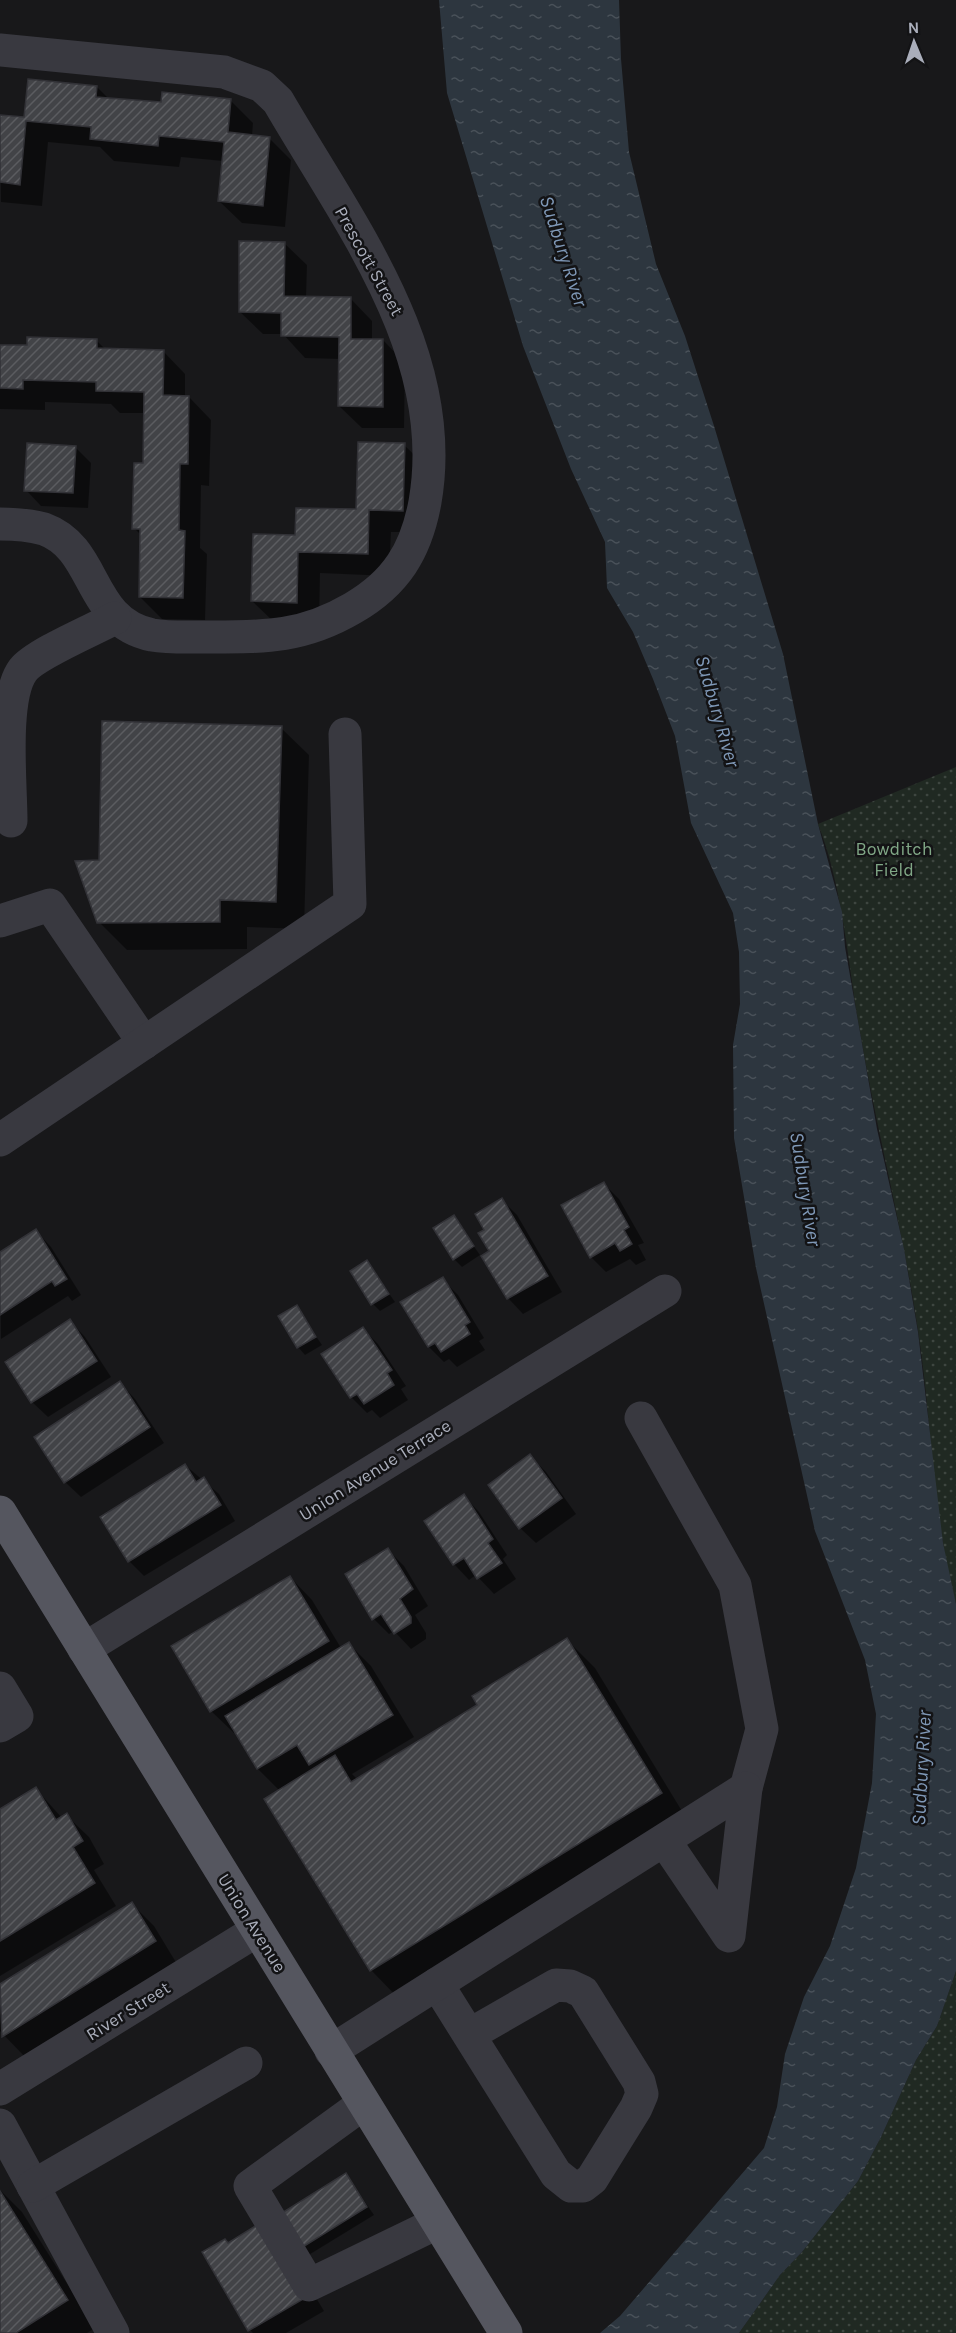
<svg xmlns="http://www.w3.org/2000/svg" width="956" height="2333" viewBox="0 0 956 2333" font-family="Karla,sans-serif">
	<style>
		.park { fill: url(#park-dots) }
		.water { fill: url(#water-ripples) }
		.shadow { fill: #0007 }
		.building { fill: url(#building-hatch); stroke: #323237; stroke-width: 1.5 }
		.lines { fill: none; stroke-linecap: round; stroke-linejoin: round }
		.minor { stroke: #393940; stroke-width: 33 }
		.major { stroke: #55565f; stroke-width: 33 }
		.labels { text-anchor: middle; stroke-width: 5; stroke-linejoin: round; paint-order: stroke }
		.street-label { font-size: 18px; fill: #aaaebb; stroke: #131315 }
		.park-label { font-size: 18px; fill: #80a786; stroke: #131315 }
		.water-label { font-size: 20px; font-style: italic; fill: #7f98b7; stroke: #131315 }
	</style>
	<defs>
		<pattern id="park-dots" width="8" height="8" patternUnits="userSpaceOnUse" patternTransform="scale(1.5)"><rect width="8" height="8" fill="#202922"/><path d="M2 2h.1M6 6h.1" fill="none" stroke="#3e4640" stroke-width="1.8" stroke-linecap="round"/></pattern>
		<pattern id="water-ripples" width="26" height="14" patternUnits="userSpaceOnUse" patternTransform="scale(1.5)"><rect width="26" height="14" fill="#2d363f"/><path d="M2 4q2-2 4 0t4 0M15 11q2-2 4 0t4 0" fill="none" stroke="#495159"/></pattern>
		<pattern id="building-hatch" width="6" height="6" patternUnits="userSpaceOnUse" patternTransform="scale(1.5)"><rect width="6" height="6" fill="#424347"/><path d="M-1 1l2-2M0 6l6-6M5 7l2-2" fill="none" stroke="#5b5c60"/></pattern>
	</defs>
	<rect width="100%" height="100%" fill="#18181a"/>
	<g class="park">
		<path d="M956,767V1604C932,1515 932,1421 918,1330C903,1230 877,1132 860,1032C848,965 843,887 818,824Z"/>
		<path d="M956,1971V2333H739L780,2275L802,2252L858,2181L881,2137L916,2060L937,2026Z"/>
	</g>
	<path class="water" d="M439,0H619L621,59L629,152L656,264L685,336L714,426L783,654L818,824L842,912L845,947L877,1129L904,1249L918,1332L943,1543L956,1604V1971L937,2026L916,2060L881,2137L858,2181L802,2252L780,2275L739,2333H600L620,2316L764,2148L777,2107L785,2054L804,1997L830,1946L856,1868L872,1783L876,1714L865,1660L815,1531L756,1268L734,1138L733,1045L740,1004L739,952L733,913L691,823L675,736L653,679L633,632L607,588L605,542L571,469L523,346L447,93Z"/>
	<g class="shadow">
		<path d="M97,87L109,99L162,104L231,101L253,123L252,136L269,138L291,160L285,227L242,223L219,201L223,161L181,157L179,167L114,161L100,147L48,142L42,206L1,202L0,117L25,119Z"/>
		<path d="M284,243L307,265L306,298H350L372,321V340H383L405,363L404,428H362L339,406L340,359L305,358L283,334H263L240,312Z"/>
		<path d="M96,340L106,350L163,351L185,374V397H189L211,420L209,486L201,485L200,548L207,554L205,620L162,619L140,597L142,536L134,528L144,465L145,413H120L111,404L45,402V410L0,409V346L28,347Z"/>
		<path d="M404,445L427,467L425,532H391L389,576L320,573L319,625L275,623L252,601L297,536L358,511Z"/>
		<path d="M76,448L91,463L88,508L41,506L26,490Z"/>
		<path d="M281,728L309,755L304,929L247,927V949L127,950L99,922L100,862Z"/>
		<path d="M604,1184L619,1199L644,1243L638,1245L646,1260L636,1265L630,1259L606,1272L591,1257Z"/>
		<path d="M502,1200L517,1215L562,1292L523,1314L508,1298L483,1256L491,1252L486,1230Z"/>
		<path d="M453,1217L480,1255L462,1267L454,1259Z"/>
		<path d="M36,1231L51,1247L81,1295L72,1301L68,1296L1,1339L0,1254Z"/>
		<path d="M367,1262L395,1302L380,1311L373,1304Z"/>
		<path d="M442,1279L458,1295L484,1338L479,1341L485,1350L457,1367L449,1359L444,1362L429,1347L402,1303Z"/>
		<path d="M296,1307L322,1345L305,1355L298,1347Z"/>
		<path d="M70,1321L85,1337L111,1377L48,1417L32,1402Z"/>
		<path d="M363,1329L378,1344L406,1386L401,1389L408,1400L380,1418L372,1410L367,1413L351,1397Z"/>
		<path d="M120,1383L135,1399L164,1443L81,1497L65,1482Z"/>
		<path d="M530,1456L546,1472L576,1514L536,1543L520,1528L490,1486Z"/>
		<path d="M185,1465L219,1494L235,1521L144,1576L129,1561Z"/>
		<path d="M464,1496L479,1512L507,1555L503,1559L516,1579L494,1594L476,1575L469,1580L454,1564Z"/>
		<path d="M388,1550L404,1566L428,1606L415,1615L426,1633V1639L411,1649L394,1631L389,1634L374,1619L347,1575Z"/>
		<path d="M290,1577L312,1600L341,1648L349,1644L371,1666L414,1737L352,1774L358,1780L479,1706L567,1640L595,1668L688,1821L398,1998L371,1970L280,1791L258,1769L236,1731L234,1733L211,1711Z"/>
		<path d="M36,1789L62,1818L66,1815L89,1837L104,1864L94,1870L116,1906L0,1976V1811Z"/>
		<path d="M132,1904L154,1926L177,1964L26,2058L0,2031V1986Z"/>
		<path d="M346,2175L374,2215L307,2256L300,2249Z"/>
		<path d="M0,2190L22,2212L95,2328L87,2333H0Z"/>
		<path d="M280,2238L324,2311L286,2333H253L250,2330L229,2245Z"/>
	</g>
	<g class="building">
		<path d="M28,79L97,86L96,97L161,102L162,92L231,99L228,132L270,137L263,206L218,201L224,142L159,136L158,146L90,139L91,127L26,121L20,185L0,182V115L24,117Z"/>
		<path d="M239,241L285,242L284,296L351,297V339H383V407L338,406L339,337L281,336V313L239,312Z"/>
		<path d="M27,337L97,339V348L164,350L163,395L189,396L188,464H180L179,530L185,531L183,598L139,597L140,529H132L134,463H143L144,392L96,391V382L23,380V389L0,388V345H27Z"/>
		<path d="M358,442L405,443L403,511L369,510L368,554L298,552L297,603L251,601L253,534L295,535L296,508L356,509Z"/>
		<path d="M27,443L76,446L73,493L24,491Z"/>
		<path d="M102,721L282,726L276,902L220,900V922L97,923L75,861L99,860Z"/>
		<path d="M604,1182L629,1227L624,1230L632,1244L620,1251L615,1243L590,1258L561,1205Z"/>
		<path d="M502,1198L548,1276L507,1299L481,1256L489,1251L478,1233L484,1230L475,1214Z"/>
		<path d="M454,1215L474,1246L453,1260L433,1228Z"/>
		<path d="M36,1229L67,1279L55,1286L52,1281L0,1315V1252Z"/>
		<path d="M367,1260L389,1294L371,1305L350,1271Z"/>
		<path d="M443,1277L470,1322L465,1325L470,1334L441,1352L435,1343L428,1347L400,1302Z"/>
		<path d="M297,1305L316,1337L297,1348L278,1316Z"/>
		<path d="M70,1319L97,1361L31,1403L5,1362Z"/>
		<path d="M363,1327L392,1370L387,1373L394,1385L364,1404L357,1394L350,1398L321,1354Z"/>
		<path d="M120,1381L150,1427L64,1483L34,1437Z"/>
		<path d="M530,1454L562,1498L519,1529L488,1485Z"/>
		<path d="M185,1464L196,1482L204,1477L221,1505L128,1562L100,1517Z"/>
		<path d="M464,1494L493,1539L488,1543L502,1563L477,1579L464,1558L453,1565L424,1521Z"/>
		<path d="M388,1548L413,1589L400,1599L411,1617V1623L394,1634L381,1614L372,1620L345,1574Z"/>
		<path d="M290,1576L329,1641L210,1712L171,1646Z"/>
		<path d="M567,1638L662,1793L370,1971L264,1799L335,1755L351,1782L477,1705L472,1696Z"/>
		<path d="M349,1642L393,1715L309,1765L297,1745L257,1769L225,1716Z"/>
		<path d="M36,1787L56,1820L67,1813L83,1841L73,1847L95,1883L0,1941V1809Z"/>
		<path d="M132,1902L156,1941L2,2037L0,1984Z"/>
		<path d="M346,2173L367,2207L298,2250L277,2216Z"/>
		<path d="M0,2191L68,2300L16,2333H0Z"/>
		<path d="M265,2220L310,2295L248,2331L202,2252L225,2239L228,2243Z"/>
	</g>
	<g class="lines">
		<g class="minor">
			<path d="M0,50L224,72L262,86L278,101C348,222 451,354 425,502C416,551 396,583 353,608C302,638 264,637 206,637C189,637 169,638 152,635C86,621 99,549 44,529C29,525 15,524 0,524"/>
			<path d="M11,821C11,784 2,698 23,670C35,654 95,629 115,618"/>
			<path d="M0,921L50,905L144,1043"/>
			<path d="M0,1140L350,904L345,734"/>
			<path d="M641,1418L735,1585L762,1729L746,1788"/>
			<path d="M84,1649L665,1291"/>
			<path d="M0,1688L17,1716L0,1726"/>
			<path d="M437,1984L556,2174L571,2186H583L592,2179L636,2108L642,2094L639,2082L583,1992L570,1986L556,1985L469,2035"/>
			<path d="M331,2051L746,1788L729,1936L664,1840"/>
			<path d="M0,2089L256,1931"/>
			<path d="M363,2104L250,2186L309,2285L437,2223"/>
			<path d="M0,2125L113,2333"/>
			<path d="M33,2186L246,2063"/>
		</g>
		<path class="major" d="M0,1512L506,2333"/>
	</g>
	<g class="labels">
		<g class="street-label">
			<text transform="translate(369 261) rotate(61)" y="6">Prescott Street</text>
			<text transform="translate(375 1470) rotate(-32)" y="6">Union Avenue Terrace</text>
			<text transform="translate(252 1923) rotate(58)" y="6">Union Avenue</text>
			<text transform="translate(128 2011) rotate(-32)" y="6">River Street</text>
		</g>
		<g class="park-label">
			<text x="894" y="855">Bowditch<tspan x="894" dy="21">Field</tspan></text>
		</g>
		<g class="water-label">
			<text transform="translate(564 251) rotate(72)" y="7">Sudbury River</text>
			<text transform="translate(718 711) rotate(74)" y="7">Sudbury River</text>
			<text transform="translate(806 1189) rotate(81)" y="7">Sudbury River</text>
			<text transform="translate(921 1768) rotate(-87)" y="7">Sudbury River</text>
		</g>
	</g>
	<g transform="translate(914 42) rotate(358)" stroke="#131315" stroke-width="4.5" paint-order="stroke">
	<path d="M0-4.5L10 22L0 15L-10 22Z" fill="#aaaebb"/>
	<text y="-9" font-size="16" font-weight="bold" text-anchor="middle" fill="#aaaebb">N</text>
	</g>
</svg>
